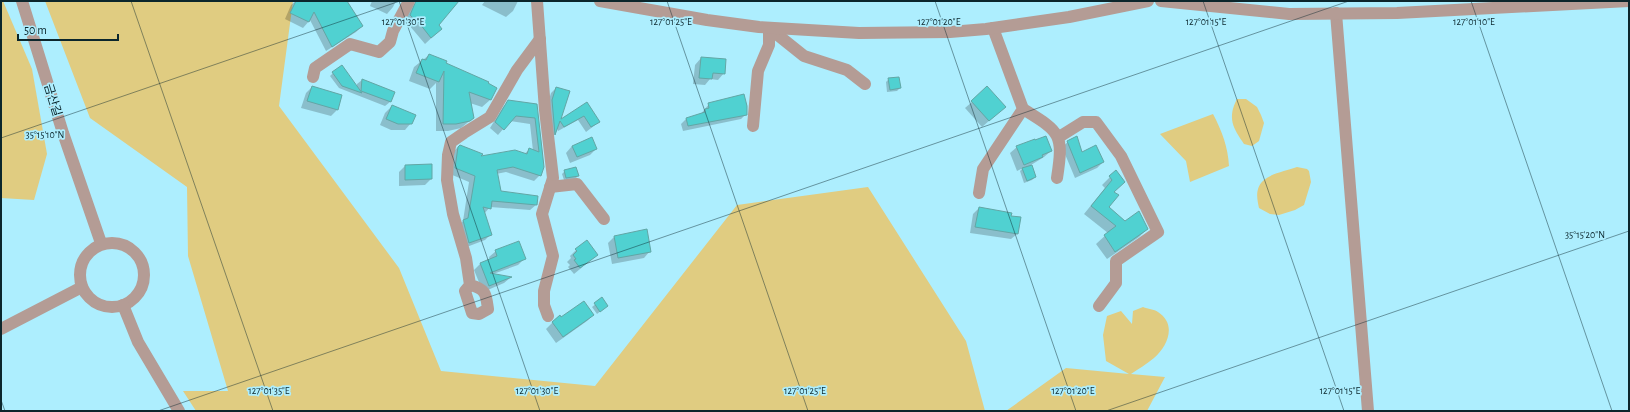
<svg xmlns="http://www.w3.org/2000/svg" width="1630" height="412" viewBox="0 0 1630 412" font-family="'Alegreya Sans','Noto Sans KR',sans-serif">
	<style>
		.green { fill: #e0cc81 }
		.shadow { fill: #0003 }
		.building { fill: #50d1d1; stroke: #62a6a5 }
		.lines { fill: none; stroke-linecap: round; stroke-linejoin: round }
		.minor { stroke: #b49c95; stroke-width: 12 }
		.tertiary { stroke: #b49c95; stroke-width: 12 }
		.ticks { fill: none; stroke: #0b262c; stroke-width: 1; stroke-opacity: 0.45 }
		.labels { text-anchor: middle; stroke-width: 3.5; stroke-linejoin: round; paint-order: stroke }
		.street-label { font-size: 12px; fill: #0b262c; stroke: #adeefe }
		.ticks-label { font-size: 10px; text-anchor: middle; fill: #0b262c; stroke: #adeefe; stroke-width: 3.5; stroke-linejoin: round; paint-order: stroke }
	</style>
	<rect width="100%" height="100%" fill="#adeefe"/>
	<g class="green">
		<path d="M1,1H3L32,69L47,154L34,200L1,198Z"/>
		<path d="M45,1H293L279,106L399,268L441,371L595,386L737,205L868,187L966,341L985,411H196L183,391H228L188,256L187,187L90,118Z"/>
		<path d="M1237,99H1246L1257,107L1261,115L1264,123L1259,141L1252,146L1244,144C1233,128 1227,118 1237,99Z"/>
		<path d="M1213,114C1222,131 1228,147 1229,166L1190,182L1186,161L1160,134Z"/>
		<path d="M1297,167L1307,169L1309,171L1311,182L1304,205L1295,210L1279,215L1270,214L1259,208C1258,203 1256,195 1258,189C1262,174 1284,172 1297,167Z"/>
		<path d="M1143,307C1148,309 1154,309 1158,312C1177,324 1168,346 1154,358C1147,364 1138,369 1131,374L1165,377L1147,411H1006L1066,368L1129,374L1106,361L1103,335L1107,316L1121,311L1132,324L1133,311Z"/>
	</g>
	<g class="shadow">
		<path d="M296,1H347L362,26L356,32L326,51L310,20L303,28L285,19L291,5Z"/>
		<path d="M372,1H396L393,7L387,14L370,6Z"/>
		<path d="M458,1L438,25L441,29L425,44L409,25L408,26L404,21L410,8L416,2Z"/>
		<path d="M485,1H518L513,11L506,17L482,5Z"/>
		<path d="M429,55L445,64L487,84L490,100L482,107L470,103L473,118L461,128L448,131H436V83L430,89L409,81L414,67Z"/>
		<path d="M701,58L724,73L718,80L710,79L705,85L693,84L695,65Z"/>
		<path d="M333,73L357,88V84L362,80L394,92L390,102L385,106L339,88L330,76Z"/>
		<path d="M889,79L900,88L897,91L887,92L886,82Z"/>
		<path d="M312,87L341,95L337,110L331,116L301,108L306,93Z"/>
		<path d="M556,88L559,121L587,103L599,122L586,132L578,120L558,131L557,128L555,134L551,138L547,106L551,93Z"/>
		<path d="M509,101L536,104L543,167L540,175L534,181L506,172L496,174L500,192L536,205L530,210L490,207L484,214L491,234L485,240L464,248L457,227L463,221L469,182L450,174L452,153L458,147L479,157L524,154L529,150L533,151L530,124L510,121L498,135L490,128L503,107Z"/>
		<path d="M972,102L998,113L982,127L965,108Z"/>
		<path d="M709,104L746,114L741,119L683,131L681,124L686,119L700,115Z"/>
		<path d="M392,106L411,123L405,130H391L380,125L385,113Z"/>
		<path d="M1068,142L1082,153L1103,162L1097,168L1075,178L1062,147Z"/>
		<path d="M572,146L596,149L590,155L570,163L566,153Z"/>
		<path d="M1017,147L1051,151L1044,157L1031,165L1035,177L1032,180L1024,183L1020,171L1023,168L1017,171L1010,153Z"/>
		<path d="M405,166L431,179L425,185L399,186V172Z"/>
		<path d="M575,168L578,176L575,179L564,180L562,174L565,171Z"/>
		<path d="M1116,171L1108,208L1125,222L1147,229L1139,237L1107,259L1096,244L1108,233L1084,214L1105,188L1102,185Z"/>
		<path d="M979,208L1010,216L1017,234L1011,239L970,233L973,214Z"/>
		<path d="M614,237L650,251L644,258L612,264L608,243Z"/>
		<path d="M576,250L597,255L574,274L568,267L570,265L567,262L571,258L570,256Z"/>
		<path d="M496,251L524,259L518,265L493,274L510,278L504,283L483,292L474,270L480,264L490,260L489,257Z"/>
		<path d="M602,299L607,306L597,314L592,307Z"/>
		<path d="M593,315L587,321L556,343L546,329L559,316L561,318Z"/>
	</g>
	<g class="building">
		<path d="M296,1H347L363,26L332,47L314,12L309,22L290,13Z"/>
		<path d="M416,1H459L439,25L442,29L431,38L416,19L415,20L410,15Z"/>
		<path d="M429,54L447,61L446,63L489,82L488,83L497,88L491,100L469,92L474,118L470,121L456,124H443L444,71L439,82L416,73L422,59L426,60Z"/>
		<path d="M701,57L726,59L725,74L713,73L712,79L699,78Z"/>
		<path d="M342,65L362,93L342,86L332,72Z"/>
		<path d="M899,77L901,88L890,90L888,78Z"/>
		<path d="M362,79L395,92L391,102L361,91Z"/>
		<path d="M312,86L342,95L338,110L307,101Z"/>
		<path d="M987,86L1006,107L989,121L971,101Z"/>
		<path d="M556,87L570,91L561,119L587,102L600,122L591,127L584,116L564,127L560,121L555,135L552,100Z"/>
		<path d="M744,94L747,106V115L688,126L686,118L705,112V109L709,108L708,103Z"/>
		<path d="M508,100L537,104L544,167L541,176L513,167L497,170L501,191L538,196L537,205L492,201L491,209L483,207L492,235L469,243L463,220L468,218L475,176L455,168L458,147L460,145L483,154L481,156L515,150L527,154L529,148L539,152L535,118L516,116L504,130L495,122Z"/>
		<path d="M392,105L416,115L412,124H398L386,119Z"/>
		<path d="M1046,136L1052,151L1042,155L1043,157L1024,165L1016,146L1035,139V140Z"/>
		<path d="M1077,136L1082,152L1096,145L1104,162L1080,173L1067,141Z"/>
		<path d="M592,137L597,149L577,157L572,146Z"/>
		<path d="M432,164V179L405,180V165Z"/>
		<path d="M1032,165L1036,177L1027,181L1022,168Z"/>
		<path d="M576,167L579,176L566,178L564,170Z"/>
		<path d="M1116,170L1125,182L1114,192L1119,195L1109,207L1125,221L1139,211L1148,229L1115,252L1104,235L1116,226L1091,206L1112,180L1109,176Z"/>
		<path d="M979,207L1012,213L1011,216L1021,217L1018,234L975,227Z"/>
		<path d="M647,229L651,252L618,258L614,236Z"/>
		<path d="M587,240L598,255L580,268L574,260L576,259L573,255L577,251L575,249Z"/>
		<path d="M519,241L526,259L490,273L512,277L489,286L480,263L497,256L495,250Z"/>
		<path d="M602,297L608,306L600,312L594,303Z"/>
		<path d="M584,301L594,315L563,337L552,322L560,315L561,317Z"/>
	</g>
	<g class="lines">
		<g class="minor">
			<path d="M537,1L545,110L553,178L542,214L553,256L544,291V305L548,316"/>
			<path d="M1336,13L1368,411"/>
			<path d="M769,28L804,56L847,70L865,84"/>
			<path d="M313,77L315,68L350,44L379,52L390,42L393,31L409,1"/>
			<path d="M1023,109C1060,132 1064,133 1057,178"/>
			<path d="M753,126L758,71L769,45V28"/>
			<path d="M1059,137L1083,122H1096L1121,156L1158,232L1116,261V283L1099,306"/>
			<path d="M550,187L577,184L604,219"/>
			<path d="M979,193L983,169L1023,109L993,28"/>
			<path d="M470,285C486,289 486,294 488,309L479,314L472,313L465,291L470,285L466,258L453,214L447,180L448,155L451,142L464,133L490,117L517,70L540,39"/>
			<path d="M1,329L82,287"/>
		</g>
		<g class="tertiary">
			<path d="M22,1L63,133L101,243"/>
			<path d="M600,1L707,20L759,27L859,33L950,32L986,29L1069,17L1148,1"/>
			<path d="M1161,1L1289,14L1397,13L1629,1"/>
			<circle cx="112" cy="275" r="32"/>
			<path d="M123,305L138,342L179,411"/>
		</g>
	</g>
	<path class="ticks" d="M131,1L273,411M399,1L540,411M667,1L808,411M935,1L1076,411M1203,1L1344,411M1471,1L1612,411M1,138L400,1M1,400L5,411M158,411L1349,1M1106,411L1629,231"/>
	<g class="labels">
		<g class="street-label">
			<text transform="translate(53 100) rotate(73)" y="4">금산길</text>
		</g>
	</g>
	<g class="ticks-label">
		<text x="939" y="25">127°01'20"E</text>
		<text x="1206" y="25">127°01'15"E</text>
		<text x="1474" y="25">127°01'10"E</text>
		<text x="403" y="25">127°01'30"E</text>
		<text x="671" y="25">127°01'25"E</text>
		<text x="45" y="138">35°15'10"N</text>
		<text x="1585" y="238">35°15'20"N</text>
		<text x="269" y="394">127°01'35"E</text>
		<text x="537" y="394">127°01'30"E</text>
		<text x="805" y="394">127°01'25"E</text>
		<text x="1073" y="394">127°01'20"E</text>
		<text x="1340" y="394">127°01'15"E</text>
	</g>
	<rect width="1630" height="412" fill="none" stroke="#0b262c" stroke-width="4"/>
	<path d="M18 34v6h100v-6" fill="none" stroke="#0b262c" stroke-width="2"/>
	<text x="24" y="34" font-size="12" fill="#0b262c" stroke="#adeefe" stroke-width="3" paint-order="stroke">50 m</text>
</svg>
